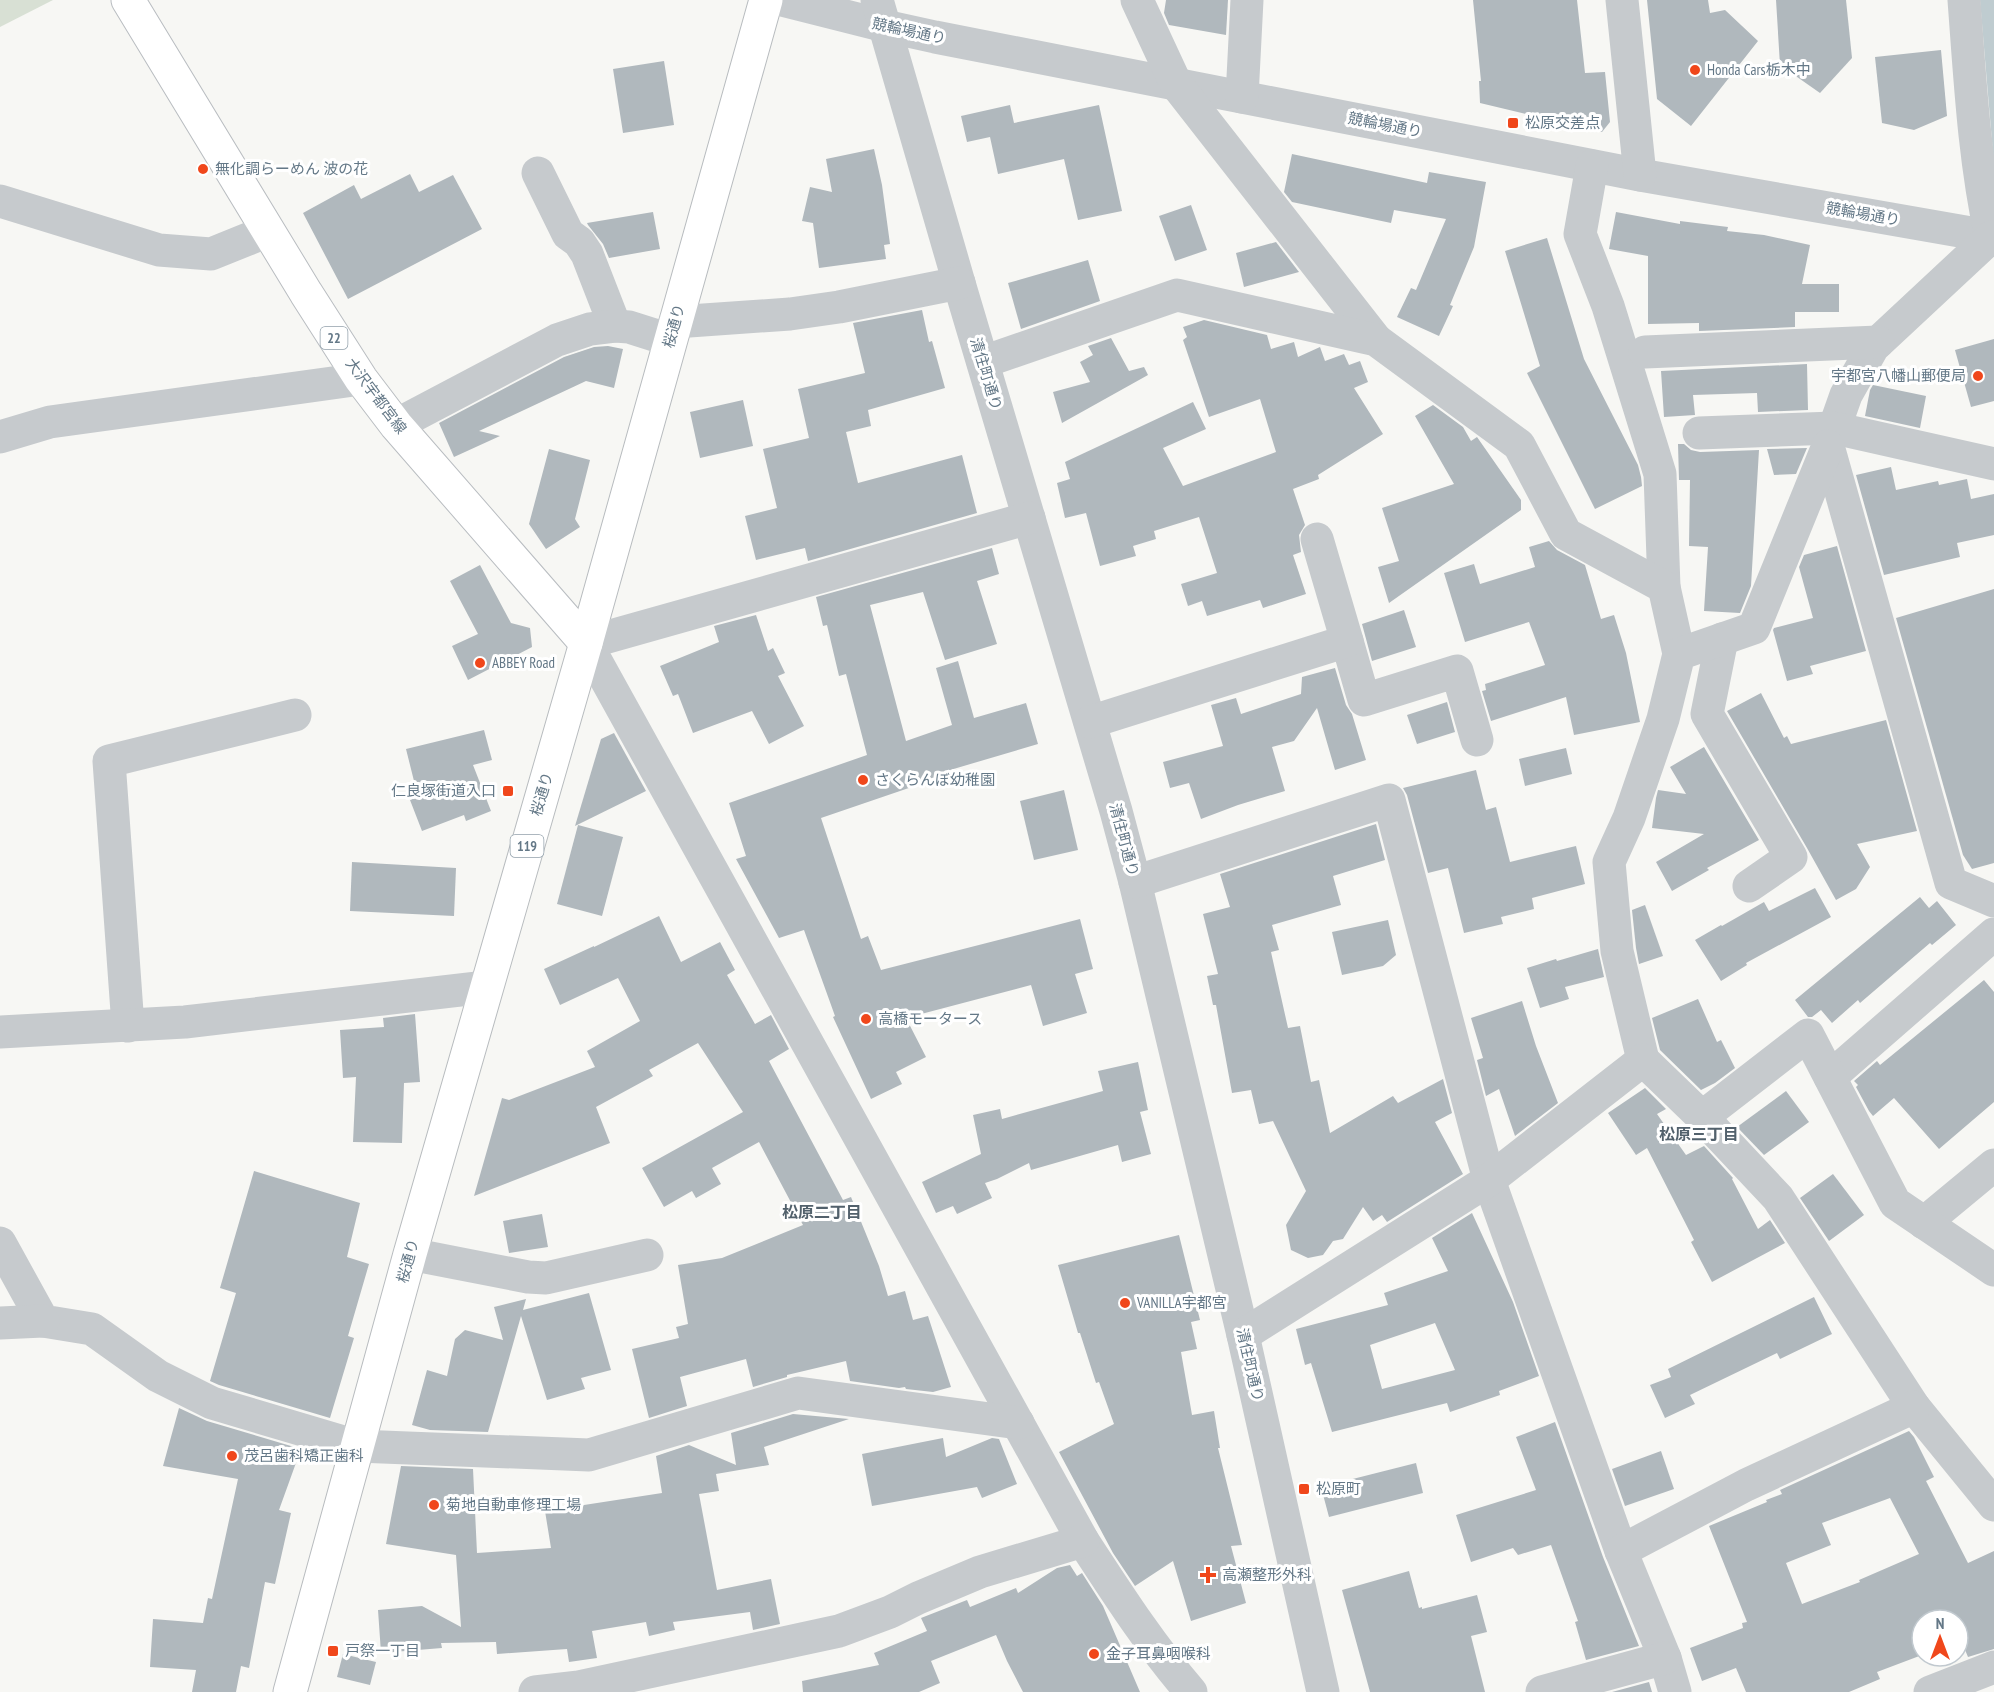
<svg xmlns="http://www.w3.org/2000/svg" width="1994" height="1692" viewBox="0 0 1994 1692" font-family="'PT Sans Narrow','Noto Sans JP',sans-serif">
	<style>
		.green { fill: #d8e0d4 }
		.water { fill: #bfccd0 }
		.building { fill: #b0b8bd; fill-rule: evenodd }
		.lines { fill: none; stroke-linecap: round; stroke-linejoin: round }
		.major-casing { stroke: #b9bdc1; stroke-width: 35 }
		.highway-casing { stroke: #b8bcbf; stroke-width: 35 }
		.minor { stroke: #c6cacd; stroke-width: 33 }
		.major { stroke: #fff; stroke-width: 33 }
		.highway { stroke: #fff; stroke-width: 33 }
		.poi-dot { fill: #f0471b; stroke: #fff; stroke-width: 2 }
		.labels { text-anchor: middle; stroke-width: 6; stroke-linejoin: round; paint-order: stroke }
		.shield { fill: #fff; stroke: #92a0ab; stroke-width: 1.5 }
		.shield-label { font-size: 14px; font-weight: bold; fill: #647887 }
		.street-label { font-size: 15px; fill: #647887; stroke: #fff }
		.poi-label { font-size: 15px; fill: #647887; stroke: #fff; text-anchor: start }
		.neighbourhood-label { font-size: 16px; font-weight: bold; fill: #52616c; stroke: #fff }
	</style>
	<rect width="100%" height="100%" fill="#f7f7f4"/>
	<path class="green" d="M0,0H53L0,27Z"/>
	<path class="water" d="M1980,0H1994V165Z"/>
	<g class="building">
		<path d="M1166,0H1228L1226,35L1169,25L1164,13Z"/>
		<path d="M1473,0H1577L1585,73L1605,72L1610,122L1602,132L1480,103L1479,81H1481Z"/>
		<path d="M1647,0H1708L1710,13L1725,10L1758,41L1691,126L1657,99Z"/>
		<path d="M1776,0H1846L1852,58L1820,93L1780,65Z"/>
		<path d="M1941,50L1947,116L1914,130L1882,123L1875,57Z"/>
		<path d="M664,61L674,125L623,133L613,69Z"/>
		<path d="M1010,105L1014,123L1099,105L1122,211L1078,220L1064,159L998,174L990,137L967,142L961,116Z"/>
		<path d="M874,149L882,185L890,244L884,245L886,259L819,268L813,223L802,221L810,187L832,192L826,159Z"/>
		<path d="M1292,154L1427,183L1429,172L1486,182L1474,247L1450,305L1453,306L1439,336L1397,317L1411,288L1416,290L1446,219L1394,210L1391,223L1292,202L1284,192Z"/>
		<path d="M410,174L419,192L453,175L482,229L348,299L303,213L354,185L361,199Z"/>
		<path d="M1191,205L1207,250L1175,261L1159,216Z"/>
		<path d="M653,212L660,249L609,258L603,244L588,225L587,223Z"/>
		<path d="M1616,212L1680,224V221L1728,227L1727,231L1764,235L1810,245L1802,284H1839V312H1795V327L1699,331V323L1648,324V256L1609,249Z"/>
		<path d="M1547,238L1584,359L1638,465L1641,477L1642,486L1595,509L1527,373L1540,366L1505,251Z"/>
		<path d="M1276,242L1299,272L1244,287L1236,253Z"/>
		<path d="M1088,260L1100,301L1021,329L1008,283Z"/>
		<path d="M922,310L929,342L932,341L945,388L868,410L871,426L846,432L858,483L962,455L977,513L808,561L805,548L756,560L745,516L777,508L763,449L809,438L798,389L865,373L853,323Z"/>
		<path d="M1204,320L1267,335L1271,349L1294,342L1298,357L1320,347L1325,361L1344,354L1349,365L1360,361L1368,382L1354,388L1383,434L1318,475L1319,479L1293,489L1305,525L1299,535L1301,552L1293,555L1306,594L1263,608L1260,600L1207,616L1202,601L1188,606L1181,584L1217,573L1199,517L1154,531L1156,539L1133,546L1136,556L1100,566L1086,513L1065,518L1057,483L1070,479L1065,462L1193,402L1206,429L1163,448L1183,486L1276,452L1260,399L1209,417L1183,340L1187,337L1183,327Z"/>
		<path d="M1111,338L1129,371L1144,367L1148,375L1062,423L1053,392L1090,382L1080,362L1093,355L1088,346Z"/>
		<path d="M1994,339V401L1971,407L1955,350Z"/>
		<path d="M608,346L623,349L614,388L586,381L479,431L500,436L454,457L439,423L564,357L594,347Z"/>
		<path d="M1807,364L1808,410L1758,412L1757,393L1693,395L1695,415L1664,417L1661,371Z"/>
		<path d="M1873,385L1926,396L1920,428L1865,416L1870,390Z"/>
		<path d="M743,400L753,446L700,458L690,412Z"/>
		<path d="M1433,405L1463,427L1471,441L1477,437L1521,500V510L1389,603L1378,567L1399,561L1382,508L1454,484L1415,416Z"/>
		<path d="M1678,444H1684L1691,450L1700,452L1759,450L1751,586L1740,613L1704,611L1708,547L1689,546L1690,480H1679Z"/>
		<path d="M1807,448L1796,474L1774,475L1767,449Z"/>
		<path d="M549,449L590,460L575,519L580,527L546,549L529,524Z"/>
		<path d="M1891,467L1896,490L1938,481L1939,485L1967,479L1971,499L1994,494V535L1957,543L1960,557L1884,575L1856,475Z"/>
		<path d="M1549,541L1557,550L1585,565L1601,619L1614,615L1626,653L1640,722L1574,735L1566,697L1491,721L1482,691L1486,690L1485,684L1545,665L1529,622L1465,642L1444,573L1474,564L1480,584L1535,567L1529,547Z"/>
		<path d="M1837,546L1866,651L1810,666L1813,674L1787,681L1773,630L1774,628L1813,618L1799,567L1804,555Z"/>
		<path d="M992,548L999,574L977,581L997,644L945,660L923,592L870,605L906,741L952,725L936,668L958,661L974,718L1026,703L1038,744L940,773L941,777L821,818L861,939L868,936L881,970L1080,919L1093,969L1075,974L1087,1013L1043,1026L1031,985L906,1018L926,1057L896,1072L902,1084L871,1099L833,1017L835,1016L804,930L779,938L736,859L746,856L729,803L867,755L846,674L839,676L827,625L823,626L816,597Z"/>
		<path d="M480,565L511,623L530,628L532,647L468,680L452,646L478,634L450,581Z"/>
		<path d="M1994,589V863L1972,869L1963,855L1896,618Z"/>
		<path d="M1404,610L1416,647L1372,661L1362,624Z"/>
		<path d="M756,615L768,651L773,648L785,673L778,676L804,726L769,744L752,711L693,733L678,694L673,696L660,666L719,642L714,626Z"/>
		<path d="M1335,668L1346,705L1352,714L1366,760L1335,770L1317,708L1294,741L1272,747L1285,791L1238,805L1201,819L1189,783L1170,788L1163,762L1223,746L1211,705L1236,698L1241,714L1301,694L1302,677Z"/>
		<path d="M1761,693L1784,738L1787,736L1791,744L1886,720L1917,831L1857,844L1870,867L1856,889L1836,900L1807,848L1727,711Z"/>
		<path d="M1447,702L1455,732L1417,744L1407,715Z"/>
		<path d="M484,730L492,760L473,765L491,811L466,821L464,815L422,831L410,800L418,797L406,749Z"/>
		<path d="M614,733L646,791L575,826L601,739Z"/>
		<path d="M1704,747L1759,840L1707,868L1709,870L1672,891L1656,862L1704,834L1652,828L1656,798L1658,790L1686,794L1670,767Z"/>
		<path d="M1566,748L1572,774L1525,786L1519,759Z"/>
		<path d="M1476,770L1486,810L1496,807L1510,862L1576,846L1585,884L1532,898L1534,909L1501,917L1503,924L1464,933L1448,868L1428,873L1407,795L1403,788Z"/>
		<path d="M1064,790L1078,850L1034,860L1020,801Z"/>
		<path d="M1376,824L1385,860L1333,876L1341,905L1272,925L1279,950L1271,952L1288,1028L1300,1026L1311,1082L1319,1080L1330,1133L1393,1096L1398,1103L1443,1079L1452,1113L1435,1122L1463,1174L1387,1222L1382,1215L1373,1221L1363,1207L1343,1239L1333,1241L1323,1255L1308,1258L1291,1250L1286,1225L1306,1191L1273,1121L1259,1124L1251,1090L1232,1093L1216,1005H1213L1207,976L1218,974L1203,914L1230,907L1220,874Z"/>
		<path d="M578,825L623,837L602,916L557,904Z"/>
		<path d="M352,862L456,868L454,916L350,911Z"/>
		<path d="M1815,888L1831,917L1746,963L1747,965L1721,981L1695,940L1721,925L1722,926L1764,902L1769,911Z"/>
		<path d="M1920,897L1929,908L1937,901L1956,925L1932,945L1930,943L1860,1003L1858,1000L1832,1023L1821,1010L1812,1017H1808L1795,1000Z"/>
		<path d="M1645,905L1663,956L1639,964L1636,948L1632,910Z"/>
		<path d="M659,916L681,962L720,942L735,970L727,975L755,1024L771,1015L789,1049L769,1061L843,1200L851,1197L879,1266L888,1296L905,1291L913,1320L928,1316L951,1387L933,1392L906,1389L905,1387L899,1388L850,1381L846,1361L787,1375V1377L753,1387L746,1359L680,1377L687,1406L649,1418L632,1349L679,1338L676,1327L688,1324L678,1265L722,1258L803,1225L759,1142L712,1168L721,1184L696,1198L692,1191L664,1207L642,1168L743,1112L698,1043L649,1070L653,1076L596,1107L610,1143L474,1196L502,1098L509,1100L595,1067L587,1051L640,1021L618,978L560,1005L544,969L594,946V947Z"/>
		<path d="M1388,920L1396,955L1383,966L1342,975L1332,932Z"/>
		<path d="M1598,949L1604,977L1565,987L1569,999L1540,1008L1527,968L1556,959L1557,961Z"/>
		<path d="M1984,980L1994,992V1102L1939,1149L1894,1098L1873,1116L1869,1111L1856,1087L1858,1085L1854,1081L1877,1061L1880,1065Z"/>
		<path d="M1698,999L1717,1042L1721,1040L1735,1068L1715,1083L1701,1090L1660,1050L1652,1018Z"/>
		<path d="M1522,1001L1536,1046L1558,1103L1515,1136L1499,1089L1486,1096L1477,1060L1483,1058L1471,1018Z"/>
		<path d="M415,1014L420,1082L404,1083L402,1143L353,1142L356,1077L343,1078L340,1030L384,1027L383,1018Z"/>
		<path d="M1138,1062L1148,1110L1140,1112L1151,1154L1122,1162L1118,1145L1031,1170L1029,1163L997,1179L985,1183L992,1198L957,1214L953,1206L936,1213L922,1182L981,1154L973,1115L1000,1109L1002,1119L1103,1091L1098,1071Z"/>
		<path d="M1645,1088L1666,1109L1657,1114L1686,1155L1704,1146L1733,1178L1732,1179L1758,1229L1770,1220L1785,1243L1712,1282L1691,1242L1694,1240L1647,1148L1636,1155L1608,1113Z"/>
		<path d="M1786,1091L1809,1122L1764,1155L1737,1127Z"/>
		<path d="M254,1171L360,1203L347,1257L369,1264L348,1336L354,1338L330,1418L219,1385L210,1381L236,1293L220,1288Z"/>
		<path d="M1833,1174L1864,1215L1829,1241L1800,1198Z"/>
		<path d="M1472,1213L1513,1302L1539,1376L1499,1391L1500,1395L1450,1412L1447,1403L1332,1432L1311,1363L1305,1365L1296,1329L1388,1305L1384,1293L1448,1271L1432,1238ZM1435,1323L1455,1370L1382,1389L1370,1345Z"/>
		<path d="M542,1214L548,1247L509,1253L503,1221Z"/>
		<path d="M1179,1235L1200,1320L1191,1322L1197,1349L1181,1352L1192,1415L1214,1411L1220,1448H1218L1242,1545L1231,1546L1246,1603L1191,1621L1173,1561L1135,1586L1113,1553L1059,1452L1114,1424L1099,1382L1096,1383L1080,1333H1078L1058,1265Z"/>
		<path d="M589,1293L611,1370L581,1378L585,1389L547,1400L521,1316L488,1432L430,1430L412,1425L427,1370L447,1376L455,1339L465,1330L503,1340L494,1307L526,1299L523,1310Z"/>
		<path d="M1814,1297L1832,1334L1780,1359L1777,1353L1690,1395L1695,1404L1665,1418L1650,1385L1671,1377L1668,1369Z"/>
		<path d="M179,1408L207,1421L301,1449L279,1510L291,1513L275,1584L265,1582L249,1668L241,1666L236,1692H192L196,1670L150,1667L153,1619L203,1623L208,1598L212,1599L238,1479L163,1466Z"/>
		<path d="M793,1414L849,1419L764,1447L769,1465L716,1474L719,1491L699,1494L717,1590L771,1579L780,1624L753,1630L750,1612L673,1622L675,1630L649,1636L646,1622L592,1631L597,1658L569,1662L567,1649L497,1654L496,1642L441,1643L442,1648L381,1653L378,1610L422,1606L461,1627L456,1555L386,1544L401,1466L473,1469L477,1553L551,1548L545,1511L662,1493L656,1456L689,1445L736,1465L731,1433Z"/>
		<path d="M1555,1422L1603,1557L1639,1646L1586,1660L1575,1622L1578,1621L1551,1545L1518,1555L1513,1548L1471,1562L1456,1515L1536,1490L1516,1437Z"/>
		<path d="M1909,1431L1914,1437L1934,1477L1926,1481L1968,1563L1994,1551V1649L1968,1657L1961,1640L1958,1641V1620H1922V1655L1877,1672L1880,1679L1849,1692H1746L1736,1668L1702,1681L1690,1648L1743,1628L1742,1623L1747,1622L1709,1526L1767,1502L1766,1500L1782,1494L1780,1490ZM1890,1498L1919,1554L1859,1580L1860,1582L1802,1604L1786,1563L1831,1545L1822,1523Z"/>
		<path d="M943,1438L946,1457L992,1438L999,1439L1017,1484L982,1498L977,1487L872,1506L862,1454Z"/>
		<path d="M1661,1451L1674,1489L1625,1506L1612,1469Z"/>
		<path d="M1416,1463L1423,1493L1329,1517L1321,1487Z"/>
		<path d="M1070,1565L1077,1576L1082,1573L1103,1606L1140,1692H1023L1007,1661L996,1635L931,1661L940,1683L919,1692H803L802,1681L879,1665L874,1653L927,1631L921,1618L967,1600L970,1607L1016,1588L1018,1593L1057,1568Z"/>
		<path d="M1409,1571L1419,1608L1422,1607V1609L1477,1595L1487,1632L1471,1636L1485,1692H1370L1342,1590Z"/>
		<path d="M343,1654L376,1662L370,1685L337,1677Z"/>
		<path d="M1649,1682L1652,1692H1612Z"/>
	</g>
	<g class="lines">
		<defs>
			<path id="major" d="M128,0L306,293L361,379L396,425L586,643"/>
			<path id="highway" d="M290,1692L410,1254L586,643L766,0"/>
		</defs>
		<use href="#major" class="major-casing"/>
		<use href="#highway" class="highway-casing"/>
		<g class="minor">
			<path d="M782,0L885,26L935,37L1640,175L1994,237"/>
			<path d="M877,0L959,283L1116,811L1135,882L1243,1335L1323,1692"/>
			<path d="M1137,0L1176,84L1376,340"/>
			<path d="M1622,0L1640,175"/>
			<path d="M1964,0C1970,79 1974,159 1991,237"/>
			<path d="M1242,97L1247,0"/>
			<path d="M1592,166L1580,234L1608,306L1660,474L1664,587"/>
			<path d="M538,173L568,234L579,242L587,254L615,326"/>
			<path d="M0,201L159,250L211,254L268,231"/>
			<path d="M1991,237L1873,347L1846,395L1828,446L1951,883L1994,901"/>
			<path d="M675,322L790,314L839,307L959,283"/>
			<path d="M1645,352L1878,342"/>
			<path d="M983,362L1177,295L1376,340L1519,445L1566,534L1664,587L1679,654"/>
			<path d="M396,425L557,340L590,329L615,326L629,327L670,340"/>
			<path d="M1699,433L1834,428L1994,464"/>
			<path d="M0,437L50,422L361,379"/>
			<path d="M1029,518L586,643L1083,1541C1117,1593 1150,1645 1191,1692"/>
			<path d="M1722,639L1707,714L1791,857L1749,886"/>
			<path d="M1347,641L1364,700L1457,671L1477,740"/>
			<path d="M1090,722L1347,641L1317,539"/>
			<path d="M1135,882L1389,800L1489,1180L1621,1551L1665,1658L1675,1692"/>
			<path d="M128,1026L109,761L295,715"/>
			<path d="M0,1032L185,1022L486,987"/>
			<path d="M1643,1060L1617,951L1609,862L1629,818L1663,719L1679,654L1754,628L1828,446"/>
			<path d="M1830,1077L1994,934"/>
			<path d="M1702,1117L1778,1198L1914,1407L1994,1505"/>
			<path d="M1924,1223L1994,1165"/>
			<path d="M0,1243L43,1321L92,1329L158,1376L212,1403L357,1446L589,1455L798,1393L1018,1423"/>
			<path d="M410,1254L528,1277L546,1278L647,1255"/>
			<path d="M0,1323L43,1321"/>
			<path d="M1243,1335L1489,1180L1643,1060L1702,1117L1808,1035L1895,1203L1994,1270"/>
			<path d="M1621,1551L1746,1485L1914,1407"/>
			<path d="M535,1692L579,1687L839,1631L890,1612L918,1598L980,1572L1083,1541"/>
			<path d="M1542,1692L1665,1658"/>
			<path d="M1930,1692L1994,1667"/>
		</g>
		<use href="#major" class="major"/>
		<use href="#highway" class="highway"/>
	</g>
	<g class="poi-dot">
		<circle cx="1695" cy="70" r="6"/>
		<rect x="1507" y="117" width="12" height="12" rx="3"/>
		<circle cx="203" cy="169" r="6"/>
		<circle cx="1978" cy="376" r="6"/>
		<circle cx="480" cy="663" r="6"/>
		<circle cx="863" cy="780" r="6"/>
		<rect x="502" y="785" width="12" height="12" rx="3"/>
		<circle cx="866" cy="1019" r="6"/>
		<circle cx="1125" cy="1303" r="6"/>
		<circle cx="232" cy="1456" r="6"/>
		<rect x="1298" y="1483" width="12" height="12" rx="3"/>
		<circle cx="434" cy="1505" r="6"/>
		<path d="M1205 1566h6v6h6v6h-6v6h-6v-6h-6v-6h6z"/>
		<rect x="327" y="1645" width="12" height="12" rx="3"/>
		<circle cx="1094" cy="1654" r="6"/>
	</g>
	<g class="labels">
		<g class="shield">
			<rect x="320.5" y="327" width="27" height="22" rx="4.5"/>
			<rect x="510.5" y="835" width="33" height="22" rx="4.5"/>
		</g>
		<g class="shield-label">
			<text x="334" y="343">22</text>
			<text x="527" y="851">119</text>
		</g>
		<g class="street-label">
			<text transform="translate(909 31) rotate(12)" y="5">競輪場通り</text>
			<text transform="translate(1385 125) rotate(11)" y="5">競輪場通り</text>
			<text transform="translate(1863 214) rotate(10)" y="5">競輪場通り</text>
			<text transform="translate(674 326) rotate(-75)" y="5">桜通り</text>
			<text transform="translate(986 374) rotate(73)" y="5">清住町通り</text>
			<text transform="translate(376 396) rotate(53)" y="5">大沢宇都宮線</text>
			<text transform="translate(542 794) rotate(-74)" y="5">桜通り</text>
			<text transform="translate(1124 840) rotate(75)" y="5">清住町通り</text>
			<text transform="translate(408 1261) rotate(-75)" y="5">桜通り</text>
			<text transform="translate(1250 1365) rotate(77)" y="5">清住町通り</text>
		</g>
		<g class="poi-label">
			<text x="1707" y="75">Honda Cars栃木中</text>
			<text x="1525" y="128">松原交差点</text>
			<text x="215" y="174">無化調らーめん 波の花</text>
			<text x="1966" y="381" text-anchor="end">宇都宮八幡山郵便局</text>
			<text x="492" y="668">ABBEY Road</text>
			<text x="875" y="785">さくらんぼ幼稚園</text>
			<text x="496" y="796" text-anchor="end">仁良塚街道入口</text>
			<text x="878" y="1024">高橋モータース</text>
			<text x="1137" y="1308">VANILLA宇都宮</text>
			<text x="244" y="1461">茂呂歯科矯正歯科</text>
			<text x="1316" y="1494">松原町</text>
			<text x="446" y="1510">菊地自動車修理工場</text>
			<text x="1222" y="1580">高瀬整形外科</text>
			<text x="345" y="1656">戸祭一丁目</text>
			<text x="1106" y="1659">金子耳鼻咽喉科</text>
		</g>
		<g class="neighbourhood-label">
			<text x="1699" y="1140">松原三丁目</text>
			<text x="822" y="1218">松原二丁目</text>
		</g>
	</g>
	<g transform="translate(1940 1638)"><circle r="28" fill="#ffffff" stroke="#c1c9cf" stroke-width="1.5"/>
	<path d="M0-4.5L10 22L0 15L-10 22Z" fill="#f0471b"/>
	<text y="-9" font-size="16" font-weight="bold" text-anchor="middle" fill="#647887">N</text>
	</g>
</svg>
